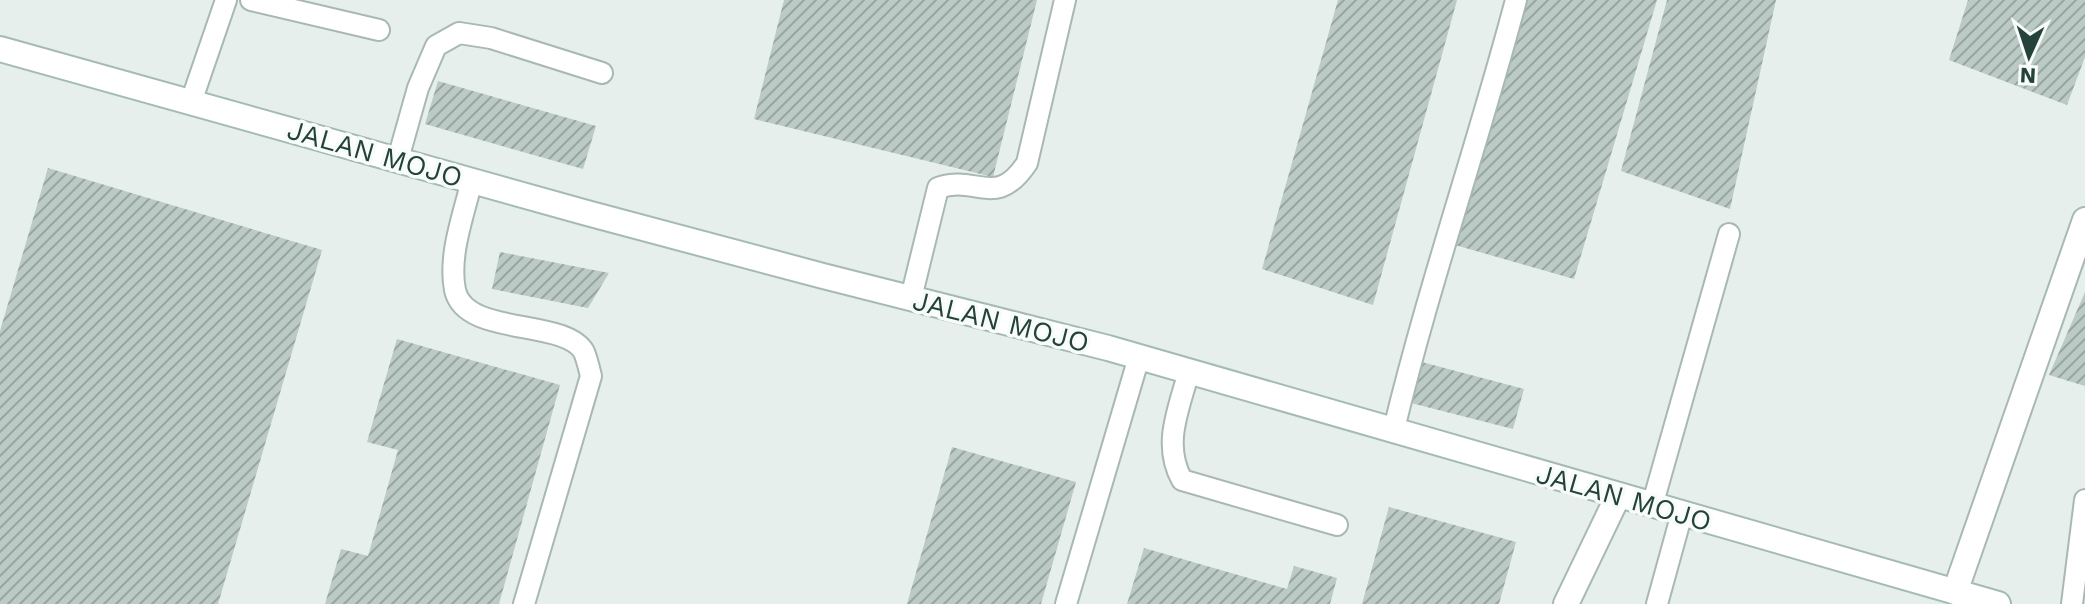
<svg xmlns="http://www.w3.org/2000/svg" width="2085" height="604" viewBox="0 0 2085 604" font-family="'Work Sans',sans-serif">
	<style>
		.building { fill: url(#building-hatch) }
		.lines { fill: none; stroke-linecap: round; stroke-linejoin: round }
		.lane-casing { stroke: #a8b8b2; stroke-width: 24 }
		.street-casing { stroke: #a8b8b2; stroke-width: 28 }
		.secondary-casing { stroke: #a4bbb3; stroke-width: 28 }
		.lane { stroke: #fff; stroke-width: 20 }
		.street { stroke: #fff; stroke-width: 24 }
		.secondary { stroke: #fff; stroke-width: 24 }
		.labels { text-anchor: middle; stroke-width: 7; stroke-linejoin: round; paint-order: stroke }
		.street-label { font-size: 28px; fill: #24423a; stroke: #f7fbf9 }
	</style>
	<defs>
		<pattern id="building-hatch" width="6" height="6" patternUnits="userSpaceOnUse" patternTransform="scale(2)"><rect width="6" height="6" fill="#bbcac4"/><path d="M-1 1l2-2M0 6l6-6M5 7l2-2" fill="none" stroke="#98a6a0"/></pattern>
	</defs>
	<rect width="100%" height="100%" fill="#e6efeb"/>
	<g class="building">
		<path d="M784,0H1037L993,177L754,119Z"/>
		<path d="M1338,0H1457L1373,305L1262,269Z"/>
		<path d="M1526,0H1657L1574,279L1455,245Z"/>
		<path d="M1667,0H1776L1730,209L1621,171Z"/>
		<path d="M1968,0H2085V57L2067,105L1949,60Z"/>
		<path d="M438,81L596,126L583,169L425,124Z"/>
		<path d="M48,168L322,250L218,604H0V331Z"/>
		<path d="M500,252L609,273L588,308L492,289Z"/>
		<path d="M2085,292V386L2049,375Z"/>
		<path d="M397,339L560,385L499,604H325L341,549L368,556L398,450L367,442Z"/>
		<path d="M1418,361L1524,389L1513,429L1407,402Z"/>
		<path d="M952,447L1076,482L1041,604H907Z"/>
		<path d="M1389,507L1516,542L1499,604H1362Z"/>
		<path d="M1144,548L1287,589L1294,566L1337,578L1330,604H1127Z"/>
	</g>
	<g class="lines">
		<defs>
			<g id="lane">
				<path d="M251,0L379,30"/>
				<path d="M191,102L226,0"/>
				<path d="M398,159L418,88L436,46L459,33L491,38L602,73"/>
				<path d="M472,180C464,214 448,255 455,290C465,337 565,318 584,352C587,359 589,368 591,376L524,604"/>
				<path d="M911,298L938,188C976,174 996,210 1027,163L1065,0"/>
				<path d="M1189,371C1179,409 1162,444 1182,480L1337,525"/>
				<path d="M1394,429C1429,284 1478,144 1516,0"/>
				<path d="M1652,506L1729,234"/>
				<path d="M1066,604L1139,357"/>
				<path d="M1657,604L1682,513"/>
				<path d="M2072,604L2085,500"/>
			</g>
			<g id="street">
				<path d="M1955,592L2085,220"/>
				<path d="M1566,604L1618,496"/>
			</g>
			<path id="secondary" d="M0,49L587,213L823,276L1108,348L1998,604"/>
		</defs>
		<use href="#lane" class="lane-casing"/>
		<use href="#street" class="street-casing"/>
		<use href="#secondary" class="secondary-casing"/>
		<use href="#lane" class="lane"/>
		<use href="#street" class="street"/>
		<use href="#secondary" class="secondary"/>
	</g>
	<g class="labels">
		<g class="street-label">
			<text transform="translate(375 153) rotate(16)" y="10">JALAN MOJO</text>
			<text transform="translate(1001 321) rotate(14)" y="10">JALAN MOJO</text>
			<text transform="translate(1624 497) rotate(16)" y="10">JALAN MOJO</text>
		</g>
	</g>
	<g transform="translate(2029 56) rotate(183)" stroke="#f7fbf9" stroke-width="6" paint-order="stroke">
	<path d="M0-6L14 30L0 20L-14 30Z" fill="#24423a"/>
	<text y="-12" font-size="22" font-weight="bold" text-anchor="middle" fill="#24423a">N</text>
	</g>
</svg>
